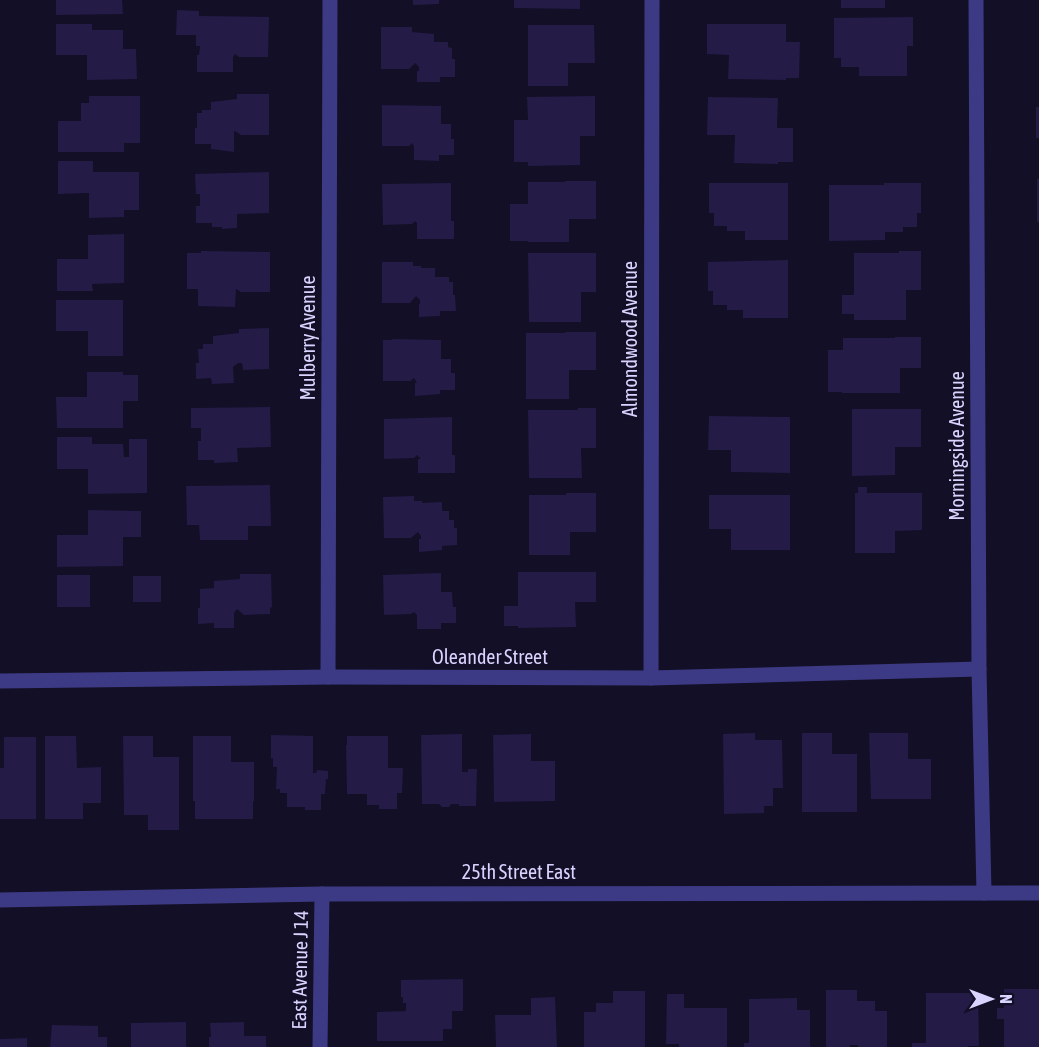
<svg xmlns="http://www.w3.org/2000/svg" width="1039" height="1047" viewBox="0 0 1039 1047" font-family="'Asap Condensed',sans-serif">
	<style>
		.building { fill: #241b47 }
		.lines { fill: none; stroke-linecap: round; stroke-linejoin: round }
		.minor { stroke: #3d3a85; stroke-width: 15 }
		.labels { text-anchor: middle; stroke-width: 4.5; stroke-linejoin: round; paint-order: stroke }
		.street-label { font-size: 20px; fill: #d9d4ff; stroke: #130f26 }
	</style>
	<rect width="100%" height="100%" fill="#130f26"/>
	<g class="building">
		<path d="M56,0H122L123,14L56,15Z"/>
		<path d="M413,0H439V4L413,5Z"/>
		<path d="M514,0H580V9L514,8Z"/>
		<rect x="841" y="0" width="44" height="8"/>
		<path d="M177,10L199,11V16L269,17L268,57H239L235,54L233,57V72H197V55H199L200,46H196V35H176Z"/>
		<path d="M913,17V46H907V76H859V67H841V58H834V18Z"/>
		<path d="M56,24H92V30H123V49H136L137,79L87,80V55H56Z"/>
		<path d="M707,24H786V42H800L799,78H786V80L728,79L729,55L707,54Z"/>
		<path d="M528,25H594L595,63H568V86H528Z"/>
		<path d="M381,27H412V32L434,34V42H448V47L452,48V59H455V77H440V82H417V71H419V67L415,63L409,69H381Z"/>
		<path d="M237,94H269V135H241L235,131L234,132V152L211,149V144H195V128H197V113H202V110H211V102L237,99Z"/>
		<path d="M89,96H140V143H124V152H58V121H81V103H89Z"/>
		<path d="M595,96V136H580V165L528,166V162H514V120H528L527,97Z"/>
		<path d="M708,97L778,98L777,128H793V162H778V164L734,163L735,135H707Z"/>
		<path d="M382,105L441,106V124H451V139H454V155H439V161L414,160V146L412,143L409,146H382Z"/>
		<rect x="1036" y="107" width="3" height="31"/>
		<path d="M58,161H93V172H139V210H124V217L89,218V193L58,194Z"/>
		<path d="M269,172V213L237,214V228L222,229V227H212V223H196V206H200V194H196L195,174Z"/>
		<rect x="1037" y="179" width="2" height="43"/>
		<path d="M565,181H596V219H569V242H528V241H510V204H528V182H565Z"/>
		<path d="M451,183V221H454V239H417V223L415,221L412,224L383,225L382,184Z"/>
		<path d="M709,183H788V240H745V231H727V226H714V213H709Z"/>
		<path d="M884,183H921V213H917V227H903V232H885V240L829,241V185H884Z"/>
		<path d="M124,234V283L92,284L93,291H57V259H88V235Z"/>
		<path d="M201,251L270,252V292H241L236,289L235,307L198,306V289H187V253H201Z"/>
		<path d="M899,251H921V290H906V320H854V314H842V295H854V253H899Z"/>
		<path d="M528,253H596V292H581V322H529Z"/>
		<path d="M788,260V318H743V310H727V305H713V291H708V262Z"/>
		<path d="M382,262H413V266H421V268H435V277H449V282H453V295H455L456,311H440V316L419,317V304H420V300L416,296L410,303H382Z"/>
		<path d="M56,300H123V356H88V331H56Z"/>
		<path d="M269,328V369L243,370L242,363H238L233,367L234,383L212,384L211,378L196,379V363H199L198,349H203V344H213V336L239,333V329Z"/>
		<path d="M565,332H596V370H569V399H526V333H565Z"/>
		<path d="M895,337H921V368H900V393H842V392H828V350H843V338H895Z"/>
		<path d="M392,339L441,340V359H451V373H455V390H440V394L415,396V383H417L414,378L410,381H383V340H392Z"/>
		<path d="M87,372H123V375H138V401H123V428H57L56,397H87Z"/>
		<path d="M270,407L271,447L237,448L238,462L214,463V460H198V441H201V428H191V408Z"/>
		<path d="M578,408H596V448H581L582,478H529L528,410H578Z"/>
		<path d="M852,409H921V447H895V475L852,476Z"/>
		<path d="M709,416L790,417V473L731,472V450H708Z"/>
		<path d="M452,417V455H455V473H418V459H421L417,455L414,458L384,459V419Z"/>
		<path d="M57,437H92V444H123L124,457H129V439H147V493L88,494V469H57Z"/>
		<path d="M270,485L271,526H248V540H200L199,525H187L186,486Z"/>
		<path d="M858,487H867V493H922V530L895,531V553H855V493H858Z"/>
		<path d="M566,493H596V532H570V555H529V495H566Z"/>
		<path d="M709,495H790V550H731V529H709Z"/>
		<path d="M414,496V501H422V503L442,502V511H449V520H454V528H457V545L442,546V550L419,552V539H421V536L418,532L411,538H384L383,497Z"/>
		<path d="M88,510L141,511V537H123V566L57,567V535H88Z"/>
		<path d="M518,572H596V602H575L576,627L518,628V626H504V606H518Z"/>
		<path d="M441,573V592H452L453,607H456V623H441V629H417V615L414,612L411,614L384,615L383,575Z"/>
		<path d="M240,574H271L272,607L270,608V614L244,615L237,609L234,613V628H214V623L198,624V608H200V589L214,588V581L240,579Z"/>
		<rect x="57" y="575" width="33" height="32"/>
		<rect x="133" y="576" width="28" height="26"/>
		<path d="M755,733V740H782L783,788H773V806H764V813L724,814L723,734Z"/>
		<path d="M802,733H832V754H857V812H802Z"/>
		<path d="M869,733H908V759H931V799H871Z"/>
		<path d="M462,734V772H468V769H477L476,806H459V804H451L449,807H442L439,804H422L421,735Z"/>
		<path d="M531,734V761H555V801L494,802L493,735Z"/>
		<path d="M271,735L313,736V773H316L317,770L328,771V779H326L325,794H321V810H305V807H287V793H280V789H276L277,767H273V758H271Z"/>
		<path d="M45,736H76L77,768L101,767V803H83V819H45Z"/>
		<path d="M123,736H153V757H179V830H148V815H124Z"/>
		<path d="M193,736H231V762H254V801H253V819H195V801H193Z"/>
		<path d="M347,736H388V768H403L402,793H397V809H379V805H367V794H347L346,745H347Z"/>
		<path d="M4,737H36V819H0V768H4Z"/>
		<path d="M463,979V1011H452V1029H443V1041H377V1012L406,1011V1003H403V997H401V980Z"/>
		<path d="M1004,989H1039V1047H1004V1019H997V1008H1004Z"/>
		<path d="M826,990H857V1001H875V1011H887V1047H858V1045H850V1047H826Z"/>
		<path d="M613,991H645V1047H584V1012H596V1003H613Z"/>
		<path d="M926,993H978L979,1046H968V1047H912V1043H926Z"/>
		<path d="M667,994H684V1008H727V1047H679V1044H666Z"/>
		<path d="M555,997L557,1047H496L495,1015H531V998Z"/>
		<path d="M797,998V1010H810V1047H744V1043H749V999Z"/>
		<path d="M186,1022V1047H131V1023Z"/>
		<path d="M244,1022V1036H266V1047H209V1037H211L210,1023Z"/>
		<path d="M52,1025L98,1026V1037H107V1047H50Z"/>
		<path d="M27,1038V1047H0V1039Z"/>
	</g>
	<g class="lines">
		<g class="minor">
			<path d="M976,0L979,669L984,893"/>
			<path d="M328,677L330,0"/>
			<path d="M651,678L652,0"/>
			<path d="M0,681L328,677L651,678L979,669"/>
			<path d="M0,900L322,894L1039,893"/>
			<path d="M320,1047L322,894"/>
		</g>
	</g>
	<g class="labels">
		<g class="street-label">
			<text transform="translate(308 338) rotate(-90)" y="7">Mulberry Avenue</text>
			<text transform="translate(630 339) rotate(-90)" y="7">Almondwood Avenue</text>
			<text transform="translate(957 446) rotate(-90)" y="7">Morningside Avenue</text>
			<text x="490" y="664">Oleander Street</text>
			<text x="519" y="879">25th Street East</text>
			<text transform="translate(300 970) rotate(-89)" y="7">East Avenue J 14</text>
		</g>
	</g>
	<g transform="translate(991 999) rotate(90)" stroke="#130f26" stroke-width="4.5" paint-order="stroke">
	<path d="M0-4.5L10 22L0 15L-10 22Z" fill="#d9d4ff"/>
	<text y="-9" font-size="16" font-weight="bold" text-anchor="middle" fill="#d9d4ff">N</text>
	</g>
</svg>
